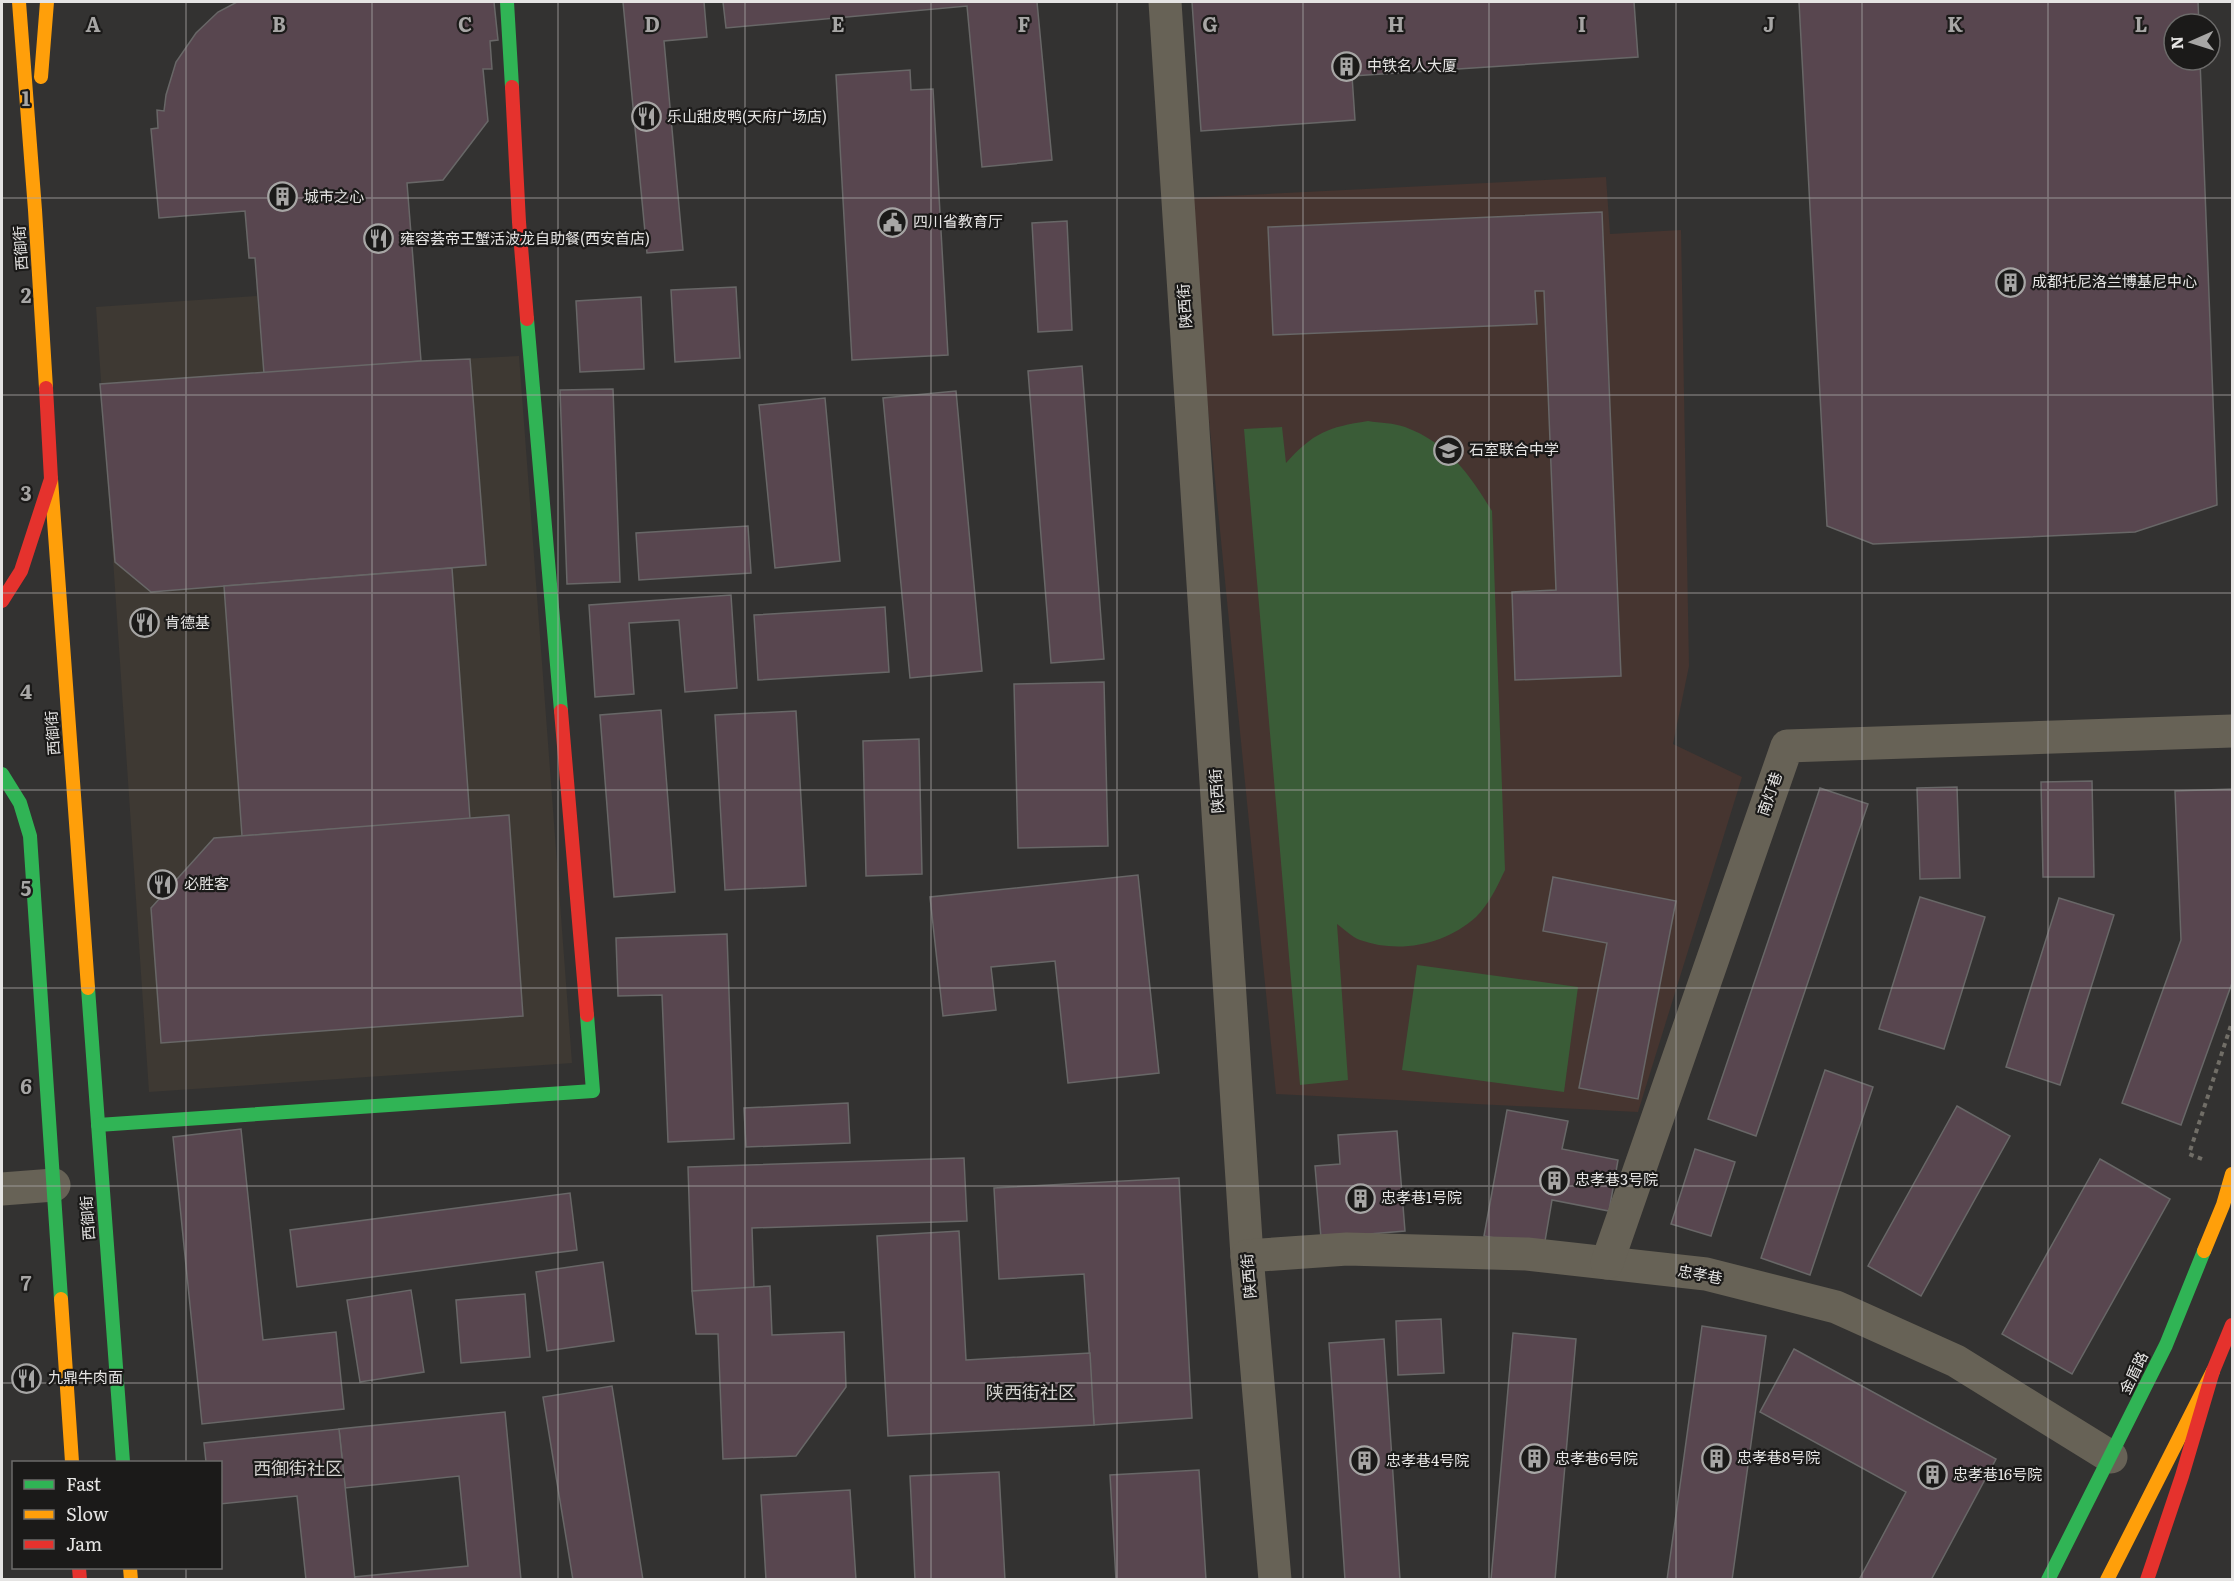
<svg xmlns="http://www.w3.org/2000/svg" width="2234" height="1581" viewBox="0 0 2234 1581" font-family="Literata,'Noto Sans SC',serif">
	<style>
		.built { fill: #3e3933 }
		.education { fill: #463530 }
		.green { fill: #3a5c37 }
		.building { fill: #58464f; stroke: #686767; stroke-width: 1.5 }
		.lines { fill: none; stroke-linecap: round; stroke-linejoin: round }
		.path { stroke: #716e67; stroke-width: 4; stroke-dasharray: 4.5 4.5; stroke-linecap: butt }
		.street { stroke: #676256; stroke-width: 33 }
		.fast { stroke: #30b455; stroke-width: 14 }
		.slow { stroke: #ff9f0a; stroke-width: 14 }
		.jam { stroke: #e5322d; stroke-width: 14 }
		.grid { fill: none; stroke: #a7a6a5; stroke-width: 1.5; stroke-opacity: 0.55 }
		.labels { text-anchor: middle; stroke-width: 4.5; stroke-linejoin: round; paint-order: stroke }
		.poi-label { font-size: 15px; fill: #e5e4e3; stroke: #1b1a19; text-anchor: start }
		.street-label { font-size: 15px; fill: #e5e4e3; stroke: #1b1a19 }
		.quarter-label { font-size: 18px; fill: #d3d1ce; stroke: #1b1a19 }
		.grid-label { font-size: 20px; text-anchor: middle; font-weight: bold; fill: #a7a6a5; stroke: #1b1a19; stroke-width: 4.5; stroke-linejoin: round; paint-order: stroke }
	</style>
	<rect width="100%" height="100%" fill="#333231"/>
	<path class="built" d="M257,296L264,374L421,361L519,356L572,1063L149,1092L96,307Z"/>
	<path class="education" d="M1606,177L1610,234L1681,230L1689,666L1673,744L1742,777L1638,1112L1276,1094L1187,198Z"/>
	<g class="green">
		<path d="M1368,421C1380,423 1394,423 1405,427C1448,443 1469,474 1492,511L1505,870C1497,887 1489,904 1476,917C1445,945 1399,954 1360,940C1352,937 1344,929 1337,924L1348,1080L1300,1085L1244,429L1282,427L1286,463C1313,433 1328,427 1368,421Z"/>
		<path d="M1417,965L1578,987L1564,1092L1402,1070Z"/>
	</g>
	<g class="building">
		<path d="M237,2H494L498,40L490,41L492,69H483L488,121L443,180L407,183L421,361L264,374L255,258H249L245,211L159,218L151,129L158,128L157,110L164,111L166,95L176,62L196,33L218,12Z"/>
		<path d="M623,2H704L707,37L664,41L683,250L647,253Z"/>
		<path d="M723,2H1037L1052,160L982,167L967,6L726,28Z"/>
		<path d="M1192,2H1634L1638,57L1352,76L1355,120L1201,131Z"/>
		<path d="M1799,2H2198L2199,24H2174V60H2200L2217,505L2135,532L1873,544L1827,526Z"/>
		<path d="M910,70L911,90L933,89L948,355L852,360L836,75Z"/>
		<path d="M1602,212L1621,676L1515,680L1512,592L1556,590L1544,291H1535L1537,324L1273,335L1268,227Z"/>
		<path d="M1067,221L1072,330L1038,332L1032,223Z"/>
		<path d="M736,287L740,358L675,362L671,290Z"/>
		<path d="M641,297L644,369L580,372L576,301Z"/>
		<path d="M470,359L486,565L151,592L115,562L100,384L421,361Z"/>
		<path d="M1082,366L1104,659L1051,663L1028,371Z"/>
		<path d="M613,389L620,582L567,584L560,390Z"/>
		<path d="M956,391L982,671L910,678L883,398Z"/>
		<path d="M825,398L840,561L775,568L759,405Z"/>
		<path d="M748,526L751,573L639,580L636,533Z"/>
		<path d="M452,568L470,819L242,836L224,586Z"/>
		<path d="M731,595L737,688L685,692L679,620L629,623L634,694L595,697L589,605Z"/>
		<path d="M885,607L889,672L758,680L754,615Z"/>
		<path d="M1104,682L1108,846L1018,848L1014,684Z"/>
		<path d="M661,710L675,892L614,897L600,715Z"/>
		<path d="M796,711L806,886L725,890L715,715Z"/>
		<path d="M919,739L922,874L866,876L863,741Z"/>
		<path d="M2092,781L2094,877H2043L2041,782Z"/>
		<path d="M1957,787L1960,878L1920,879L1917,788Z"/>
		<path d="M1820,788L1868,804L1756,1136L1708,1119Z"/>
		<path d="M2232,789V983L2181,1125L2122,1103L2181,940L2175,791Z"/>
		<path d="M509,815L523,1016L161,1043L151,908L214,838Z"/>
		<path d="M1138,875L1159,1073L1068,1083L1055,961L991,967L996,1010L943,1016L930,897Z"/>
		<path d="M1553,877L1676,901L1638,1099L1579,1088L1607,943L1543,931Z"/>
		<path d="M1920,897L1985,917L1944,1049L1879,1029Z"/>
		<path d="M2059,898L2114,915L2060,1085L2006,1067Z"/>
		<path d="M727,934L734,1139L668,1142L662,995L618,996L616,938Z"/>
		<path d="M1825,1070L1873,1087L1810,1275L1761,1258Z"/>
		<path d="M848,1103L850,1143L746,1147L744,1108Z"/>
		<path d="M1957,1106L2010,1136L1921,1296L1868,1266Z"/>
		<path d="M1507,1110L1568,1121L1562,1149L1618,1160L1609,1211L1552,1200L1544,1247L1484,1236Z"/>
		<path d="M241,1129L263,1340L336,1332L344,1409L202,1424L173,1137Z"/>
		<path d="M1397,1131L1405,1231L1321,1238L1315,1166L1340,1164L1338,1135Z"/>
		<path d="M1695,1149L1735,1162L1711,1236L1671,1224Z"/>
		<path d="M964,1158L967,1221L752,1228L754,1289L692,1291L688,1167Z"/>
		<path d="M2100,1159L2170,1199L2072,1374L2002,1334Z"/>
		<path d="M1179,1178L1192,1418L1094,1425L1084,1274L999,1279L994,1188Z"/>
		<path d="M570,1193L577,1250L297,1287L290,1230Z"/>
		<path d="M959,1231L966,1360L1090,1353L1094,1425L888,1436L877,1236Z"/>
		<path d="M603,1262L614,1341L547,1351L536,1272Z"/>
		<path d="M770,1286L772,1335L844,1332L846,1387L796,1456L723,1459L718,1334H696L692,1291Z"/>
		<path d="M411,1290L424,1372L360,1382L347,1300Z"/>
		<path d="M525,1294L530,1357L461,1363L456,1300Z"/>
		<path d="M1441,1319L1444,1373L1398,1375L1396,1321Z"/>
		<path d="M1702,1326L1766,1336L1732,1580H1667Z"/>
		<path d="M1513,1333L1576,1339L1555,1580H1491Z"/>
		<path d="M1384,1339L1400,1580H1345L1329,1343Z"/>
		<path d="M1794,1349L1996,1459L1931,1580H1859L1906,1492L1760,1412Z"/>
		<path d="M612,1386L643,1580H573L543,1397Z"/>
		<path d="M505,1412L521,1580H355L354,1577L468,1566L459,1476L345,1488L339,1429Z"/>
		<path d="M339,1429L355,1580H306L297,1496L220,1504V1462H206L204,1443Z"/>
		<path d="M1199,1470L1206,1580H1116L1110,1475Z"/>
		<path d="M999,1472L1005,1580H915L910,1476Z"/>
		<path d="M850,1490L856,1580H766L761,1495Z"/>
	</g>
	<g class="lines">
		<path class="path" d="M2202,1159L2189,1154L2232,1022"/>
		<g class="street">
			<path d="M1165,2L1247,1256L1275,1580"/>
			<path d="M2,1189L54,1185"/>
			<path d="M1247,1256L1347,1249L1527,1254L1706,1274L1836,1307L1956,1361L2111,1457"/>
			<path d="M1607,1263L1787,746L2232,731"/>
		</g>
		<g class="fast">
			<path d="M507,2L512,87"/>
			<path d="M527,319L561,711"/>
			<path d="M2,774L20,803L30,836L61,1299"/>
			<path d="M88,988L123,1462"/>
			<path d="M98,1125L593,1091L587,1015"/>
			<path d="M2048,1580L2166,1345L2204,1251"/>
		</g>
		<g class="slow">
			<path d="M19,2L35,210L46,388"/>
			<path d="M41,77L47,2"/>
			<path d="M51,479L88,988"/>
			<path d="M2204,1251L2223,1205L2232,1174"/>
			<path d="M61,1299L72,1462"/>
			<path d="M130,1568L131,1580"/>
			<path d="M2107,1580L2213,1371"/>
		</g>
		<g class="jam">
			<path d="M512,87L519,222L527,319"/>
			<path d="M2,601L21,571L51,479L46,388"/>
			<path d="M561,711L587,1015"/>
			<path d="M79,1568L80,1580"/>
			<path d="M2147,1580L2182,1476L2213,1371L2232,1325"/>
		</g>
	</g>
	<path class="grid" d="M186,2V1462M372,2V1580M558,2V1580M745,2V1580M931,2V1580M1117,2V1580M1303,2V1580M1489,2V1580M1676,2V1580M1862,2V1580M2048,2V1580M2,198H2232M2,395H2232M2,593H2232M2,790H2232M2,988H2232M2,1186H2232M2,1383H2232M186,1568V1580"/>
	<defs>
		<symbol id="building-ring" viewBox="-11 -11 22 22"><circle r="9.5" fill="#1b1a19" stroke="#a7a6a5" stroke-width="1.5"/><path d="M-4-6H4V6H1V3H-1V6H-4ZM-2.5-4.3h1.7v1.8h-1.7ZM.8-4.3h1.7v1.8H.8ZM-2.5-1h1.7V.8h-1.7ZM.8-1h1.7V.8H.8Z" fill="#a7a6a5"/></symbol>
		<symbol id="restaurant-ring" viewBox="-11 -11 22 22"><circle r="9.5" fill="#1b1a19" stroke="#a7a6a5" stroke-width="1.5"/><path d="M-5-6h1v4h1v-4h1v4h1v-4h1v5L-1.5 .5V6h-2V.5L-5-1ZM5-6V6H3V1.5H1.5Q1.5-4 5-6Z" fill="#a7a6a5"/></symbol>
		<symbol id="civic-ring" viewBox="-11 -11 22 22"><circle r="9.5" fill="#1b1a19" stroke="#a7a6a5" stroke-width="1.5"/><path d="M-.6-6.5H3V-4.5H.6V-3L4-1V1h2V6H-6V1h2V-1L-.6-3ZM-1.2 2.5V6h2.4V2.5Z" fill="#a7a6a5"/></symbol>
		<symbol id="school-ring" viewBox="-11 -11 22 22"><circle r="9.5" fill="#1b1a19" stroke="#a7a6a5" stroke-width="1.5"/><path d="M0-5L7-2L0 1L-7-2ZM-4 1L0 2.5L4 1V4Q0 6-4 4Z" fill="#a7a6a5"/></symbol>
	</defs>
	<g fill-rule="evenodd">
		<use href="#building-ring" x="1330" y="50" width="33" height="33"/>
		<use href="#restaurant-ring" x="630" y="100" width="33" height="33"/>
		<use href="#building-ring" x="266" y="180" width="33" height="33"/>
		<use href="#civic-ring" x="876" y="206" width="33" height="33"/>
		<use href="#restaurant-ring" x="362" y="222" width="33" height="33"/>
		<use href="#building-ring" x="1994" y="266" width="33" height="33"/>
		<use href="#school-ring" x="1432" y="434" width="33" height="33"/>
		<use href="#restaurant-ring" x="128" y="606" width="33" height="33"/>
		<use href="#restaurant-ring" x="146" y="868" width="33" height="33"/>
		<use href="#building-ring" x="1538" y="1164" width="33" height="33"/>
		<use href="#building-ring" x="1344" y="1182" width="33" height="33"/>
		<use href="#restaurant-ring" x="10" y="1362" width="33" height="33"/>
		<use href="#building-ring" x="1700" y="1442" width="33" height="33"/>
		<use href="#building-ring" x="1518" y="1442" width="33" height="33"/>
		<use href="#building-ring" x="1348" y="1444" width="33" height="33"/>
		<use href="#building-ring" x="1916" y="1458" width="33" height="33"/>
	</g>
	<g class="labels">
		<g class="poi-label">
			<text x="1367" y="71">中铁名人大厦</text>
			<text x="667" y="122">乐山甜皮鸭(天府广场店)</text>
			<text x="304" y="202">城市之心</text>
			<text x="913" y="227">四川省教育厅</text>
			<text x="400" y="244">雍容荟帝王蟹活波龙自助餐(西安首店)</text>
			<text x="2032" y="287">成都托尼洛兰博基尼中心</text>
			<text x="1469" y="455">石室联合中学</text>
			<text x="165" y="628">肯德基</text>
			<text x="184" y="889">必胜客</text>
			<text x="1575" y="1185">忠孝巷3号院</text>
			<text x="1381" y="1203">忠孝巷1号院</text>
			<text x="48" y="1383">九鼎牛肉面</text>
			<text x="1737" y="1463">忠孝巷8号院</text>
			<text x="1555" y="1464">忠孝巷6号院</text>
			<text x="1386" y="1466">忠孝巷4号院</text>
			<text x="1953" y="1480">忠孝巷16号院</text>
		</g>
		<g class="street-label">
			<text transform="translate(21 248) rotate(-94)" y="5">西御街</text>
			<text transform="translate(1185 306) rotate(-94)" y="5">陕西街</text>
			<text transform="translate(53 733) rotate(-94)" y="5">西御街</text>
			<text transform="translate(1217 791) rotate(-94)" y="5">陕西街</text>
			<text transform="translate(1770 794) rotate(-71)" y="5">南灯巷</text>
			<text transform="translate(88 1218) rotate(-94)" y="5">西御街</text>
			<text transform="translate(1700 1275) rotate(10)" y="5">忠孝巷</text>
			<text transform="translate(1249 1276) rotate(-95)" y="5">陕西街</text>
			<text transform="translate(2134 1373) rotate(-64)" y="5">金盾路</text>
		</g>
		<g class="quarter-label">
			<text x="1031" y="1399">陕西街社区</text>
			<text x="298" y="1475">西御街社区</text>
		</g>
	</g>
	<g class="grid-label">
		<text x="93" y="32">A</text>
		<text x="279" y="32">B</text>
		<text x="465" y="32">C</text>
		<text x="652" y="32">D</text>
		<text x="838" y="32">E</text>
		<text x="1024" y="32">F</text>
		<text x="1210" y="32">G</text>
		<text x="1396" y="32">H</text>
		<text x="1582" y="32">I</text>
		<text x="1769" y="32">J</text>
		<text x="1955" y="32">K</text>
		<text x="2141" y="32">L</text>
		<text x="26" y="106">1</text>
		<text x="26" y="303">2</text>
		<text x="26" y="501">3</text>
		<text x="26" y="699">4</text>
		<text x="26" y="896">5</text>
		<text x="26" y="1094">6</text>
		<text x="26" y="1291">7</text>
	</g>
	<rect width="2234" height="1581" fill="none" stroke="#e5e4e3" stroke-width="6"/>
	<rect x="12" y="1461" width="210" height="108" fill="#1b1a19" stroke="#6c6b6a" stroke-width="1.5"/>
	<rect x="24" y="1480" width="30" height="9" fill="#30b455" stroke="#6c6b6a" stroke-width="1.5"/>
	<text x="66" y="1491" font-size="18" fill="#e5e4e3">Fast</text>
	<rect x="24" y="1510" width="30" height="9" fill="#ff9f0a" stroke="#6c6b6a" stroke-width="1.5"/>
	<text x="66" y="1521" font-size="18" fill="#e5e4e3">Slow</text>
	<rect x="24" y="1540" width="30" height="9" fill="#e5322d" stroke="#6c6b6a" stroke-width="1.5"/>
	<text x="66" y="1551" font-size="18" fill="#e5e4e3">Jam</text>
	<g transform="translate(2192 42) rotate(267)"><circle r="28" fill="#1b1a19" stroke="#6c6b6a" stroke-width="1.5"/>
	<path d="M0-4.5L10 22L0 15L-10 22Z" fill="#a7a6a5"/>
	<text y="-9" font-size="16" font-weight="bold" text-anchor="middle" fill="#e5e4e3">N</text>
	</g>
</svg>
